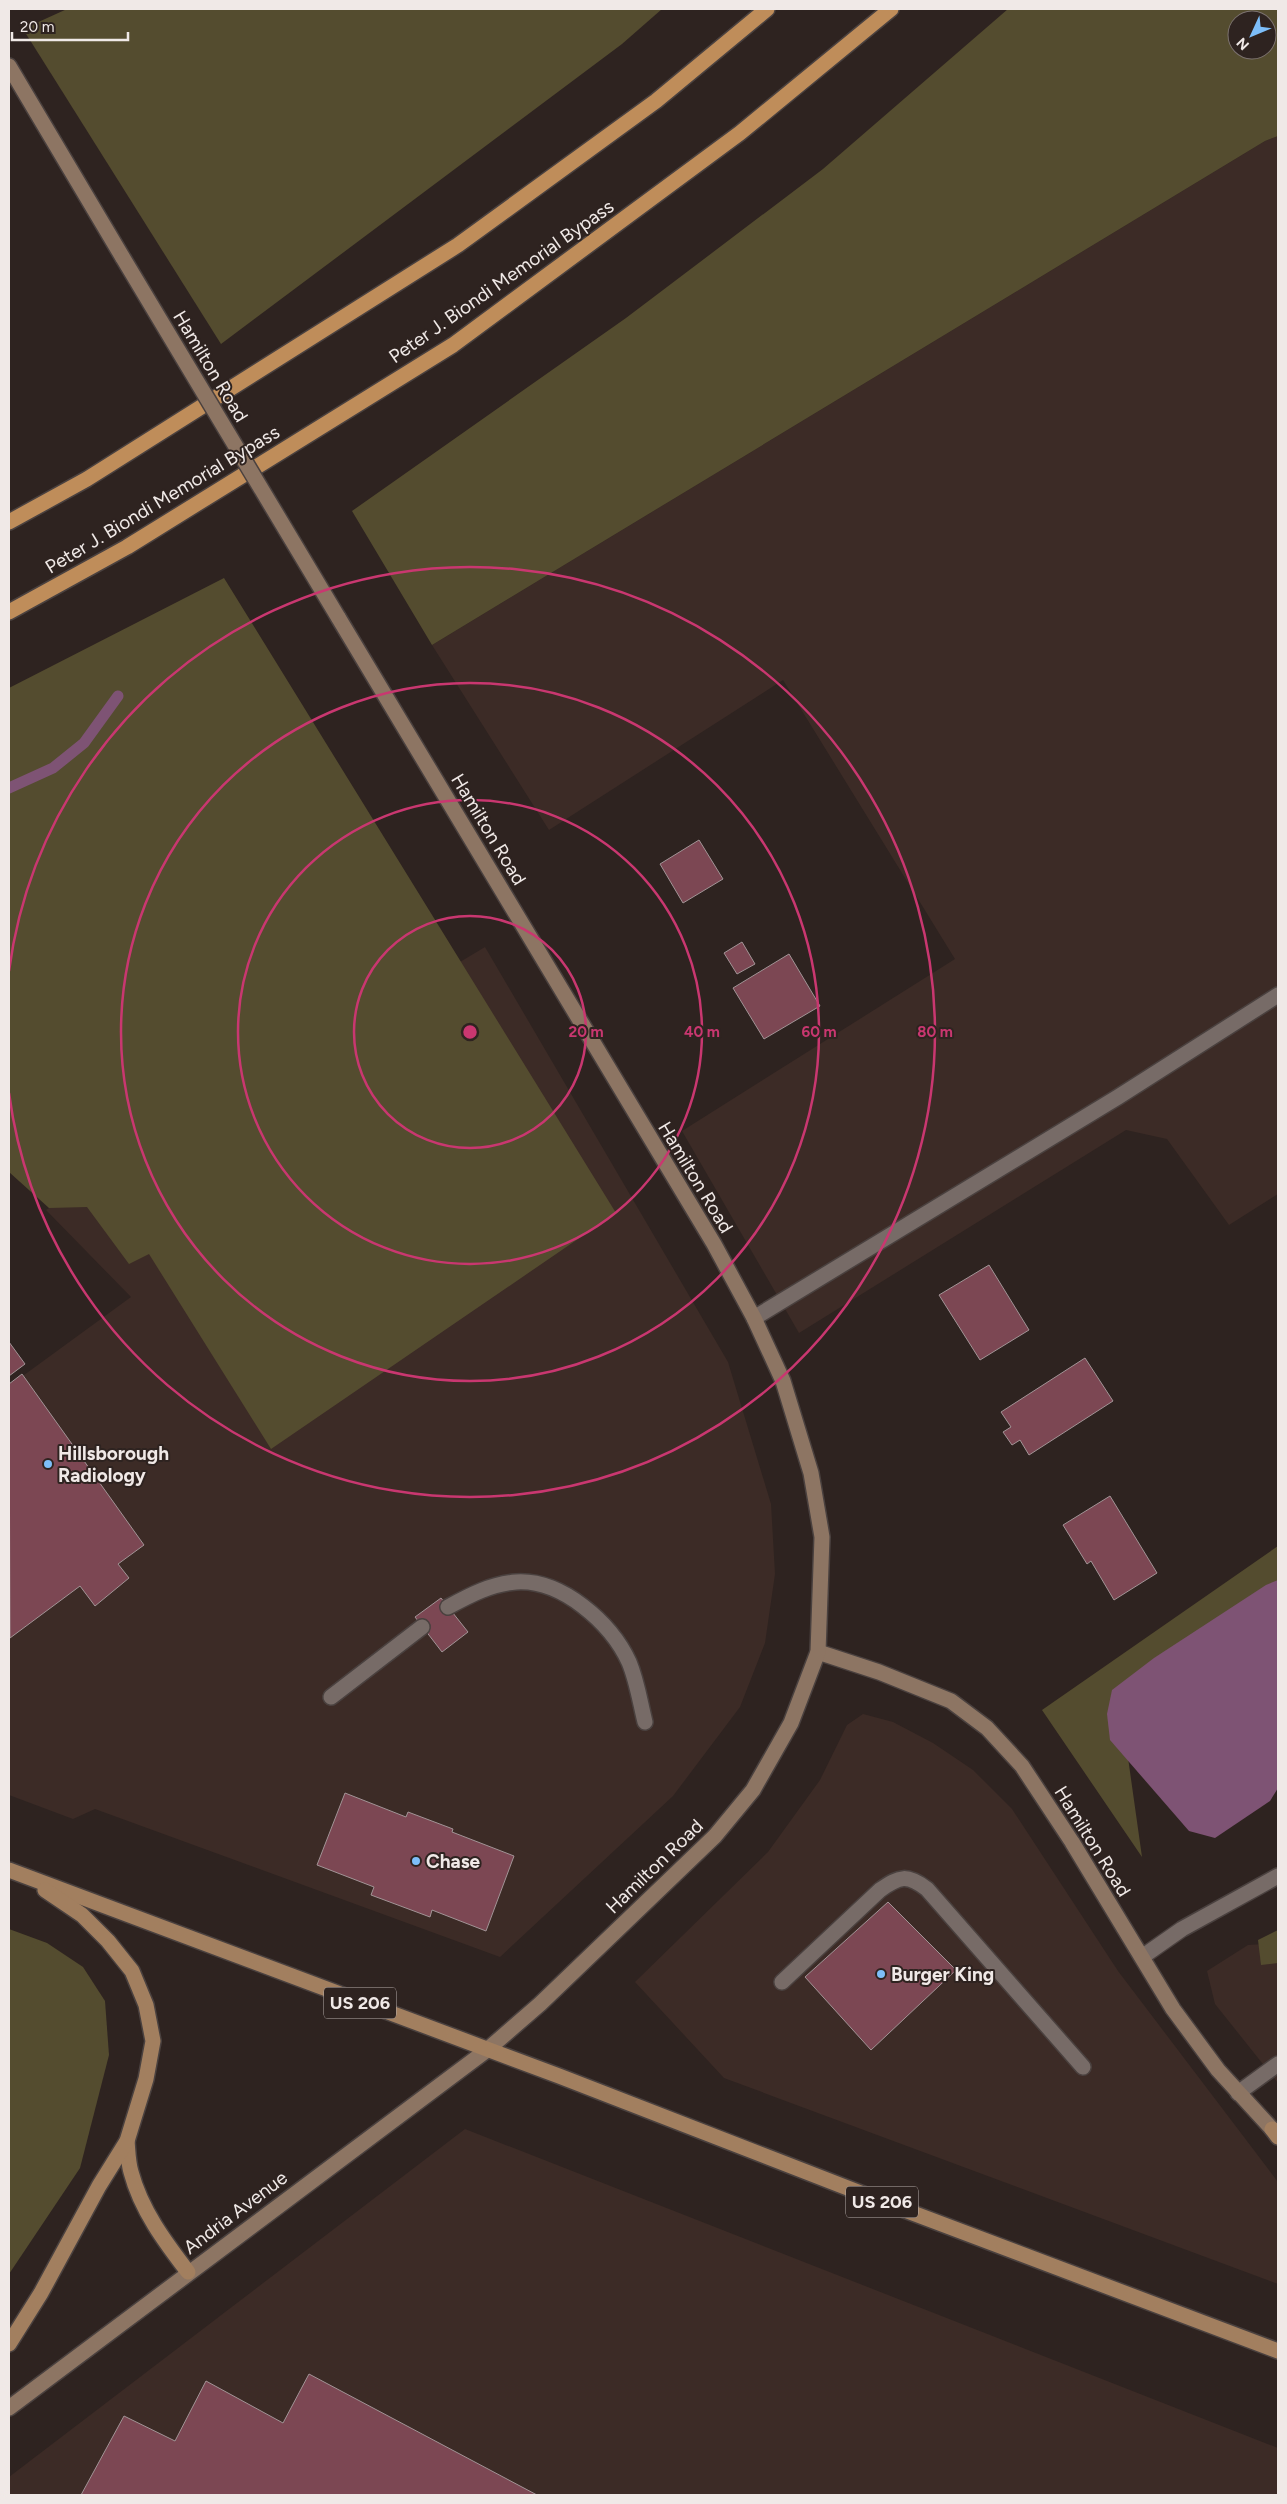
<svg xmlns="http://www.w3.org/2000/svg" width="1287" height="2504" viewBox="0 0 1287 2504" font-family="Figtree,sans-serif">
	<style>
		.built { fill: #3c2b26 }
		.green { fill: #544c2f; fill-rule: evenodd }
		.water { fill: #7e5374 }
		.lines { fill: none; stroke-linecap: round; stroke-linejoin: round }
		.stream { stroke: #7e5374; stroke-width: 11 }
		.building { fill: #7c4753; stroke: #a29496 }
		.lane-casing { stroke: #4a413f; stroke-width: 18 }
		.secondary-casing { stroke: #4a413f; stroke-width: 18 }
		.primary-casing { stroke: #4a413f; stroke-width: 18 }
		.highway-casing { stroke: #4a413f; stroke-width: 18 }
		.lane { stroke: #776b67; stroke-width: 15 }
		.secondary { stroke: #8d7563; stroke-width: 15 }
		.primary { stroke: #a27f5f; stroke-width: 15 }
		.highway { stroke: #bf8d5a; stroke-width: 15 }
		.secondary-bridge-casing { stroke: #4a413f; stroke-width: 18; stroke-linecap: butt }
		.secondary-bridge { stroke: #8d7563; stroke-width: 15 }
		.ring { fill: none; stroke: #c93770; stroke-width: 2.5 }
		.poi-dot { fill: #7dbef9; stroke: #2e2320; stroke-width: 2 }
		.labels { text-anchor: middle; stroke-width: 4; stroke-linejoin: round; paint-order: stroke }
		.shield { fill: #2e2320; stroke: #b6aeab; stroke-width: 1 }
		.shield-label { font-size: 18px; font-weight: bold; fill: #f0e9e7 }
		.street-label { font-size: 19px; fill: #f0e9e7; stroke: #2e2320 }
		.poi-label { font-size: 19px; font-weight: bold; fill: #f0e9e7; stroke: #2e2320; text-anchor: start }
		.centre { fill: #c93770; stroke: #2e2320; stroke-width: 2.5 }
		.ring-label { font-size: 15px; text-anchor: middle; font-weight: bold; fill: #c93770; stroke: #2e2320; stroke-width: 4; stroke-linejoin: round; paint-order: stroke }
	</style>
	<rect width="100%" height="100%" fill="#2e2320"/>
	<g class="built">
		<path d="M1278,136V1194L1229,1225L1167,1139L1126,1130L799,1333L682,1131L955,959L783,680L549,830L432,645L1265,141Z"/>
		<path d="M485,947L728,1362L771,1504L775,1574L765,1643L740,1707L673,1796L500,1957L95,1809L73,1819L9,1795V1386L131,1297L46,1210Z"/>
		<path d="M863,1714L893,1722L933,1743L973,1770L1012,1809L1118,1971L1278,2182V2284L724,2078L635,1982L768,1852L820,1780L847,1725Z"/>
		<path d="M1278,1943V2083L1215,2004L1207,1971L1248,1945Z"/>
		<path d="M465,2129L1278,2448V2495H9V2477Z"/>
	</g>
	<g class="green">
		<path d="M67,9H662L622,44L221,344L23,29Z"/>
		<path d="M1008,9H1278V136L1265,141L432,645L352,511L626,318L823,169ZM1237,20H1267V50H1237Z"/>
		<path d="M224,578L616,1213L271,1449L149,1254L129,1264L87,1207L49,1208L9,1172V688Z"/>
		<path d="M1278,1546V1588L1120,1701L1142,1857L1042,1710Z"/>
		<path d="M9,1929L47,1943L83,1967L105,2001L109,2055L80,2168L9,2274Z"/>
		<path d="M1278,1930V1963L1261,1965L1258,1940Z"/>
	</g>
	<path class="water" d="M1278,1580V1788L1270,1801L1215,1838L1189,1831L1110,1740L1107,1714L1112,1690L1154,1658L1266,1585Z"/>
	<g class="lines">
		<path class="stream" d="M9,788L53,768L84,743L118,696"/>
	</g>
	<g class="building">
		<path d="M699,840L723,879L683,903L660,864Z"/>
		<path d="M742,942L755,964L737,974L724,953Z"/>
		<path d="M789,954L820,1006L764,1039L733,988Z"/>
		<path d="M989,1265L1029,1330L980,1360L939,1295Z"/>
		<path d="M9,1342L25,1364L9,1376Z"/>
		<path d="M1085,1358L1113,1401L1029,1455L1020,1440L1012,1445L1003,1432L1011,1427L1001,1412Z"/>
		<path d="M22,1374L144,1545L118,1564L129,1578L95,1606L80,1586L10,1638L9,1384Z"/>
		<path d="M1110,1496L1157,1573L1114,1600L1091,1561L1087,1564L1063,1525Z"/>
		<path d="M441,1598L468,1632L442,1652L415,1617Z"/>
		<path d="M345,1793L406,1817L408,1812L453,1829L452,1832L514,1856L486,1931L432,1910L430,1917L371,1895L374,1887L317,1865Z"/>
		<path d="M888,1902L956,1970L871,2050L805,1977Z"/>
		<path d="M309,2374L537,2495H81L124,2416L175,2441L206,2381L283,2423Z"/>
	</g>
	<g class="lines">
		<defs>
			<g id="lane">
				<path d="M754,1318L1118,1097L1278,995"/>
				<path d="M448,1607C470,1595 491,1584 516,1582C562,1579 611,1623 629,1662C637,1681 640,1702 645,1722"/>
				<path d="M331,1697L422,1627"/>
				<path d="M1142,1957L1182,1929L1278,1876"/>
				<path d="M782,1982L880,1890C900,1876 907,1874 927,1889L1083,2067"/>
				<path d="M1238,2093L1278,2064"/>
			</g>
			<g id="secondary">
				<path d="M9,66L123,258"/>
				<path d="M818,1652L879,1672L951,1701L987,1728L1022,1766L1072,1842L1173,2009L1218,2070L1272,2129"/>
				<path d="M9,2408L487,2050L540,2004L715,1836L753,1790L791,1723L818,1652L822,1537L811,1473L783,1381L754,1318L714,1244L338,617"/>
			</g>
			<g id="primary">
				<path d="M9,1870L559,2076L894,2206L1278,2351"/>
				<path d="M1272,2129L1278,2137"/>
				<path d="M127,2141C128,2151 128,2162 131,2172C141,2210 165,2242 188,2272"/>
				<path d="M9,2344L41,2293L99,2186L127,2141L146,2079L153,2041L146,2005L132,1971L108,1941L82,1915L45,1890"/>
			</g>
			<g id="highway">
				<path d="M9,522L87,479L458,245L656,101L767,9"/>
				<path d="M9,612L127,547L453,345L740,133L891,9"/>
			</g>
		</defs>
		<use href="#lane" class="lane-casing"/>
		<use href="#secondary" class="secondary-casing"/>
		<use href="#primary" class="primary-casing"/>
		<use href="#highway" class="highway-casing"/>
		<use href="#lane" class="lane"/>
		<use href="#secondary" class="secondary"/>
		<use href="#primary" class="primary"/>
		<use href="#highway" class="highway"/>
		<defs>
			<path id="secondary-bridge" d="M123,258L338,617"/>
		</defs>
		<use href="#secondary-bridge" class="secondary-bridge-casing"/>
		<use href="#secondary-bridge" class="secondary-bridge"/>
	</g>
	<g class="ring">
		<circle cx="470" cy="1032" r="116"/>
		<circle cx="470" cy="1032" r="232"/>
		<circle cx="470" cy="1032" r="349"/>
		<path d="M9 971A465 465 0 1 1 9 1093"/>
	</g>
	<g class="poi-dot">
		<circle cx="48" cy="1464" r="5"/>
		<circle cx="416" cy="1861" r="5"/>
		<circle cx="881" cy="1974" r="5"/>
	</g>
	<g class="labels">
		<g class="shield">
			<rect x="324" y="1987.5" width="72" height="31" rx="4"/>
			<rect x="846" y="2186.5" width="72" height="31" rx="4"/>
		</g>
		<g class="shield-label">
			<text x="360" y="2009">US 206</text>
			<text x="882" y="2208">US 206</text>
		</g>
		<g class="street-label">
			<text transform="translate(501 281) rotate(-35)" y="7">Peter J. Biondi Memorial Bypass</text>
			<text transform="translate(211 366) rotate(59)" y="7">Hamilton Road</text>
			<text transform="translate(162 499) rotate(-31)" y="7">Peter J. Biondi Memorial Bypass</text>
			<text transform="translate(489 829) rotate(59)" y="7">Hamilton Road</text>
			<text transform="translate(696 1177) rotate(59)" y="7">Hamilton Road</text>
			<text transform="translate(1093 1841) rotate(58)" y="7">Hamilton Road</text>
			<text transform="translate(654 1866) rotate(-44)" y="7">Hamilton Road</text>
			<text transform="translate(235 2212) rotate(-37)" y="7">Andria Avenue</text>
		</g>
		<g class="poi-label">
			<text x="58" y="1460">Hillsborough<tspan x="58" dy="22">Radiology</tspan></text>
			<text x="426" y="1868">Chase</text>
			<text x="891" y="1981">Burger King</text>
		</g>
	</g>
	<circle cx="470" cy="1032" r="8" class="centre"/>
	<g class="ring-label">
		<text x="586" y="1037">20 m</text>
		<text x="702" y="1037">40 m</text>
		<text x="819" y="1037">60 m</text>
		<text x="935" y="1037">80 m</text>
	</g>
	<rect width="1287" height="2504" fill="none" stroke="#f0e9e7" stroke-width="20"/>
	<g transform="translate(1252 35) rotate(226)"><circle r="24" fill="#2e2320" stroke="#7c7270"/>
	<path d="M0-4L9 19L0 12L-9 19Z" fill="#7dbef9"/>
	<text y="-8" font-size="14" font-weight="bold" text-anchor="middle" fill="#f0e9e7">N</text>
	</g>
	<path d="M12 32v8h116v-8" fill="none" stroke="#f0e9e7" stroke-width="2.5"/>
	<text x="20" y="32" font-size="15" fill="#f0e9e7" stroke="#2e2320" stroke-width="4" paint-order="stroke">20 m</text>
</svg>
